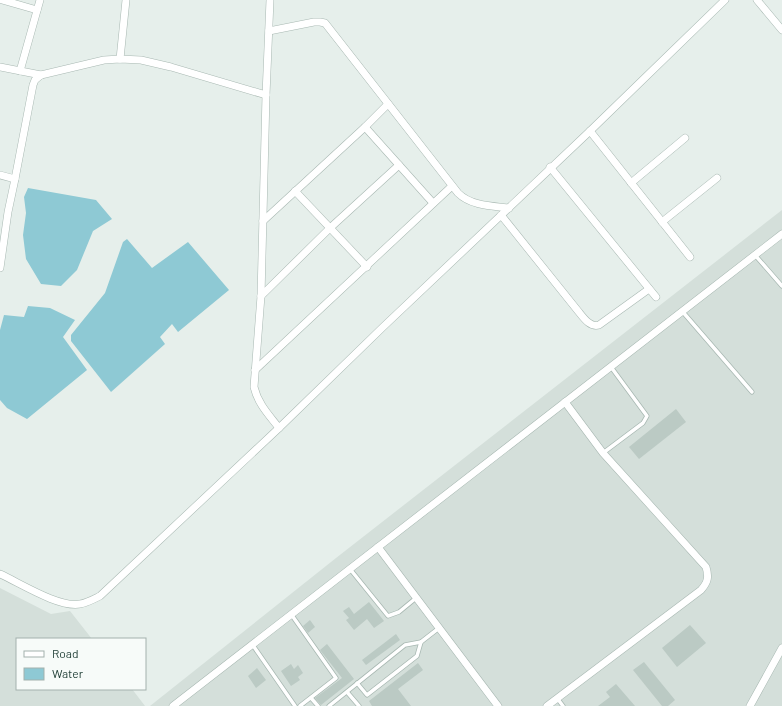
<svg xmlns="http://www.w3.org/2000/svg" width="782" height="706" viewBox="0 0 782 706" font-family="Barlow,sans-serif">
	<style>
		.built { fill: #d4dfda }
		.water { fill: #8ec9d4 }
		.building { fill: #bbcac4 }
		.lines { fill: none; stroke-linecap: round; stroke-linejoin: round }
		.service-casing { stroke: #a8b8b2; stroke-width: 5 }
		.minor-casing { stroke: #a8b8b2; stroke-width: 8 }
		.service { stroke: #fff; stroke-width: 3.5 }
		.minor { stroke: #fff; stroke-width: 7 }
	</style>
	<rect width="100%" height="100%" fill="#e6efeb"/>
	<g class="built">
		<path d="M782,210V706H150L336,558Z"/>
		<path d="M0,588L51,614L70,611L92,639H17V689H132L145,706H0Z"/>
	</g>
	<g class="water">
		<path d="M28,188L96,200L112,219L93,231L77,270L61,286L41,284L26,259L23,235L26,213L24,197Z"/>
		<path d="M127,239L152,268L188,242L229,290L178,332L172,324L160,337L165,344L111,392L71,341V335L105,293L123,242Z"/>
		<path d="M28,306L50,308L75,320L63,337L87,370L27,419L7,408L0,400V330L4,315L24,317Z"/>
	</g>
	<g class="building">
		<path d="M676,409L686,422L639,459L629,447Z"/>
		<path d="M369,602L384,621L374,628L367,619L354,630L346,620L349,618L343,611L349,607L354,614Z"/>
		<path d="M310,620L315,627L308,633L303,626Z"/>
		<path d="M690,625L706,643L677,667L662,648Z"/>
		<path d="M396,634L400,640L366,665L362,660Z"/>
		<path d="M327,644L354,679L321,705L315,698L342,678L320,650Z"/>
		<path d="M644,662L675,700L668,706H662L633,670Z"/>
		<path d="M418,663L423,670L398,689L411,706H372L369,701Z"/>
		<path d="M291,664L294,669L298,665L303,673L298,677L300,680L291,686L281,671Z"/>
		<path d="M257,668L266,680L256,688L248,676Z"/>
		<path d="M616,684L635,706H598L610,697L606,692Z"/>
	</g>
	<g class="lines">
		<defs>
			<g id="service">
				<path d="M755,255L782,286"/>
				<path d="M682,311L752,392"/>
				<path d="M603,453L643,423L647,416L611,367"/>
				<path d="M350,569L388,616L399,612L416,598"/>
				<path d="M291,614L336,678L300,706"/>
				<path d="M252,644L295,706"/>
				<path d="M357,683L367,695L417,656L421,642"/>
				<path d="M347,692L359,706"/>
				<path d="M311,698L318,706"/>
				<path d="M557,698L563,706"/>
				<path d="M329,706L405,645L421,642L439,628"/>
			</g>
			<g id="minor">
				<path d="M2,0L37,10"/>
				<path d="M757,0L782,30"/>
				<path d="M269,31L314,22H320L325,23L458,193C471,206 492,206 509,208"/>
				<path d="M120,59L126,0"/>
				<path d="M0,67L41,75"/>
				<path d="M20,71L40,0"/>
				<path d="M266,95L261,296L254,387C258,404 269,415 279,428"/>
				<path d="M365,127L433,203"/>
				<path d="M590,131L690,257"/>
				<path d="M550,167L656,297"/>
				<path d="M0,175L15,179"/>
				<path d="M631,183L685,138"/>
				<path d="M295,191L367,267"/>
				<path d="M501,215L578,311C583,317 590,328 599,325L649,289"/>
				<path d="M263,221L365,127L388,104"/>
				<path d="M662,222L717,178"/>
				<path d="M0,268L8,212L15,179L33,85L35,80L41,75L104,60L120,59L141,60L171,67L266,95L270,0"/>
				<path d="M261,296L330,228L399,165"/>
				<path d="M255,370L452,186"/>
				<path d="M378,547L498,706"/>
				<path d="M0,574C20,583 59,608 80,604C87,603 94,599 100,596L279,428L383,327L590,131L725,0"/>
				<path d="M173,706L782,234"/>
				<path d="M547,706L701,590C708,582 709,577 706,567L603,453L565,402"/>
				<path d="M750,706L782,648"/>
			</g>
		</defs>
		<use href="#service" class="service-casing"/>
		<use href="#minor" class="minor-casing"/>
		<use href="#service" class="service"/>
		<use href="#minor" class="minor"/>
	</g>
	<rect x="16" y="638" width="130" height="52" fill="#f7fbf9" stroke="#a3b1ad"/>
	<rect x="24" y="651" width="20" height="6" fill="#ffffff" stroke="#a3b1ad"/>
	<text x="52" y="658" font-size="12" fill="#24423a">Road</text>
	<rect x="24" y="668" width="20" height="12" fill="#8ec9d4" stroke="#a3b1ad"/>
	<text x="52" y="678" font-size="12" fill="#24423a">Water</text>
</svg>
